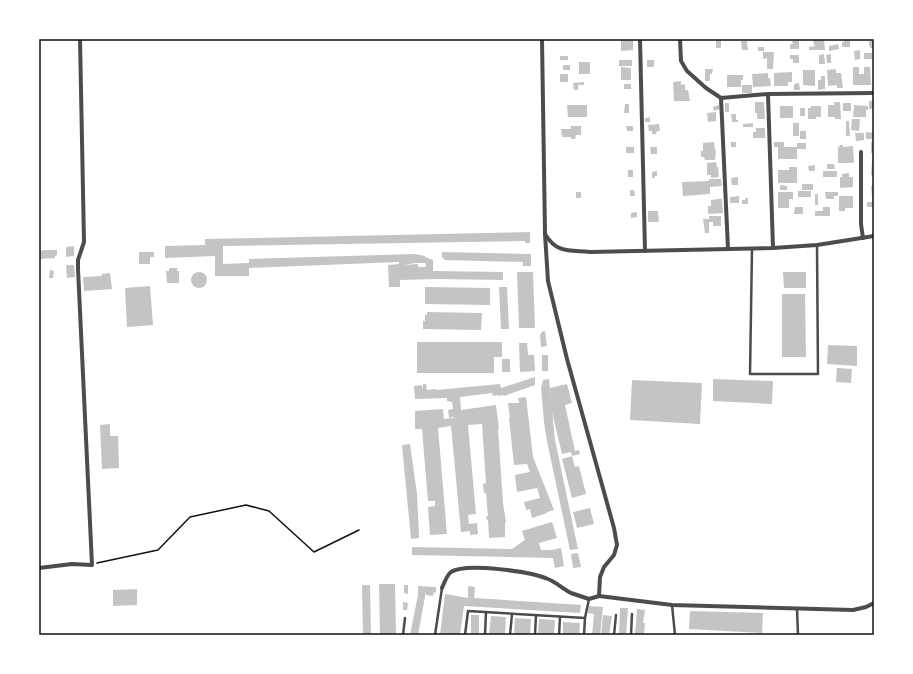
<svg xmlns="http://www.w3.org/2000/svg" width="913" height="674" viewBox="0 0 913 674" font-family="'DM Sans',sans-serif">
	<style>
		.building { fill: #c4c4c4; fill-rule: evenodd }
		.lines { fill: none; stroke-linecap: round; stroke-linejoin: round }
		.path { stroke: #111; stroke-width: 1.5 }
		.service { stroke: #4c4c4c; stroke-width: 2.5 }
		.minor { stroke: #4c4c4c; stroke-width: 4 }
		.neatline { fill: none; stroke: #111; stroke-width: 1.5 }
	</style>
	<rect width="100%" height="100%" fill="#fff"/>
	<g class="building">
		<path d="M621,39H633V50L621,51Z"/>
		<rect x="716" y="39" width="5" height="9"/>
		<path d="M813,39H824L825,50H809V47L816,46L814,45Z"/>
		<path d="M844,39H850V47H842V42H844Z"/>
		<path d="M799,40V49H790V44H793L792,41Z"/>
		<path d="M741,41H747L748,50H742Z"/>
		<path d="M869,41H874V48H870V46H869Z"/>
		<path d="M838,44L839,49L829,51V46Z"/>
		<rect x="758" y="47" width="6" height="4"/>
		<path d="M860,50V59L855,60L854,51Z"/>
		<path d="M763,52H774L773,69H767V58L763,59Z"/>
		<rect x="864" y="53" width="8" height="6"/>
		<path d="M824,54L825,64H819V55Z"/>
		<path d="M831,54V63H827L826,55Z"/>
		<path d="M790,55H799V63H793V59H790Z"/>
		<rect x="560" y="56" width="8" height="4"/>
		<rect x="619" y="60" width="13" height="6"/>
		<rect x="647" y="60" width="7" height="7"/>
		<rect x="579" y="62" width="11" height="12"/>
		<rect x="563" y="65" width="7" height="5"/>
		<path d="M621,67L631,68V80H621Z"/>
		<path d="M853,67H859V74H864V67H870L871,85H853Z"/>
		<path d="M705,69H713L712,74H710V81H705Z"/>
		<path d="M836,69V73H841L843,88H837V85L828,86L827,70Z"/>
		<path d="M803,70H815V86L803,85Z"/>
		<path d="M792,72V82H788V86H774V73Z"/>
		<path d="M768,73V78H770L771,86L753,87L752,74Z"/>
		<rect x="560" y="74" width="8" height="8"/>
		<path d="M727,75H743V80H741V87H727Z"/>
		<path d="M821,76H825V89L818,90V80H821Z"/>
		<path d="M681,81V85L685,84V90H688L690,101H674L673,82Z"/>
		<path d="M584,82V85H578V90H574L573,83Z"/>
		<path d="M799,83L800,90H794V84Z"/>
		<rect x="624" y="84" width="7" height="5"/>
		<rect x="742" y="85" width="10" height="8"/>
		<rect x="869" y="101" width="5" height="8"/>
		<path d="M755,102H764L765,119H757V113H755Z"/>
		<path d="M834,102H840L841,119H835V117H828V105H834Z"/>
		<rect x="725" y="103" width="4" height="9"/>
		<rect x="843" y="103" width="8" height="8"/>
		<path d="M625,104H629V113H624Z"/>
		<path d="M567,105H587V117H568Z"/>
		<path d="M719,105L720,109L714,111L713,107Z"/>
		<path d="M854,105L868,106V110H866V117H853Z"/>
		<rect x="780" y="106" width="13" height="12"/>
		<path d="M811,106H821V117H816V119H808V108H811Z"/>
		<rect x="800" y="108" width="5" height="8"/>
		<path d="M716,112V121L708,122L707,113Z"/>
		<path d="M731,114H736V120H738V122H732Z"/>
		<path d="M649,116L650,117V122H645V118H649Z"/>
		<path d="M852,119H860L859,131L851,130Z"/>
		<path d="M846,121H849L850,136H846Z"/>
		<path d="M753,123V127H743V124Z"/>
		<rect x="793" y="123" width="6" height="13"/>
		<path d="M659,124L660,131H657L656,134H652V131H649L648,125Z"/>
		<path d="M571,126H581V135H576L575,139H571V137H562L561,129H571Z"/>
		<path d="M626,126H633V131H627Z"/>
		<path d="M756,128H765V138H753V132H756Z"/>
		<rect x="800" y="131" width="6" height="8"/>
		<path d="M866,132L874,133V139H866Z"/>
		<path d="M855,133H864V140L856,141Z"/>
		<path d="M714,142L715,150H716L715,160H705L704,157H701V151H703V143Z"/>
		<rect x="731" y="142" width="5" height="5"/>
		<path d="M774,142H784V147H797V143H806V149H797V159H778V147H774Z"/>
		<rect x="871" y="142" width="3" height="11"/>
		<path d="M839,145H843V147L853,146L854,163H838V147H840Z"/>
		<rect x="626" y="147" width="8" height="6"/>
		<path d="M650,147H657V154H651Z"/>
		<path d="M872,161H874V175H871Z"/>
		<path d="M716,162L717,167H718L719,177L711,178V175H707V163Z"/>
		<path d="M827,164H834L835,169H827Z"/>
		<path d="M815,165V171H809L808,166Z"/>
		<path d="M789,167H797V183H778V170H789Z"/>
		<rect x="628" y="170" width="5" height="7"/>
		<path d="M657,171V176H655V178H652V172Z"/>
		<rect x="823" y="171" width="14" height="6"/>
		<path d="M849,173V177H853V187L840,188V177H842V174Z"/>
		<path d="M738,177V185H732L731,178Z"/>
		<path d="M709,179H721L722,186L710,187V194L683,196L682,182L709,181Z"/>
		<rect x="802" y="184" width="11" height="6"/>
		<path d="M780,185L787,186V190H780Z"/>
		<path d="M871,186H874V198H872Z"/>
		<path d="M630,190H634L635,196H630Z"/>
		<rect x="798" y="191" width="13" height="6"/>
		<rect x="576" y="192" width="5" height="6"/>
		<path d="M778,192H793V199H789V208H778Z"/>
		<path d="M825,192H838V196H834V199H826Z"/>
		<rect x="815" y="194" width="3" height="11"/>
		<path d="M739,196V203H730V197Z"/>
		<path d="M839,196H853V208H845V211H839Z"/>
		<path d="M745,198H748V204H742V200H745Z"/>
		<path d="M718,199H722L723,213L708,214V206H711V200Z"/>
		<rect x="867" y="202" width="7" height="5"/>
		<path d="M795,207H803V214H794Z"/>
		<path d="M823,207H830V216H815V211H823Z"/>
		<path d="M648,211H658L659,222H648Z"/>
		<path d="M637,212V217L631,218V213Z"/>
		<path d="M709,216H721V226H713V222H709V233H705L703,219H709Z"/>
		<path d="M530,232V243H525V241L223,246V264L249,263V259L415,254L425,256V257L433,260V271L503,272V280L438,279L400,280V287H389L388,265L399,264V262L249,268V276H215V256L165,258V246L205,245V239ZM415,263H425L426,266L425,267H418V264L404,265Z"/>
		<path d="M74,246V256L66,257V247Z"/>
		<path d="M45,250H57V255L55,256V258L39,259V251Z"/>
		<path d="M139,252H154V257H150V264H139Z"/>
		<path d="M442,252L531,254V266H523V262L445,260L442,257Z"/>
		<path d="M66,265H74L75,277L67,278Z"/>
		<path d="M169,268H177V271H179V283H167L166,271H169Z"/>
		<path d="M50,270L54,271L53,278H49Z"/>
		<circle cx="199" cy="280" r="8"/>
		<path d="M517,272H533L535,328H519Z"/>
		<path d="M783,272H806V288H784Z"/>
		<path d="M110,273L112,289L84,291L83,277L102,276V274Z"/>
		<path d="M150,286L153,325L127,327L125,288Z"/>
		<path d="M425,287L490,288V305L425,304Z"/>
		<path d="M499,287H507L509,329H501Z"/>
		<path d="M782,294H805L806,357H782Z"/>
		<path d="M427,312L482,313L481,330L423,329V321H425V315H427Z"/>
		<path d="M545,331L547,346L541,347L540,334H541V332Z"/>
		<path d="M417,342H502V357H494V373H417Z"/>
		<path d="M519,343H527L528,355H534L535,371L520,372Z"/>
		<path d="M828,345L857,346V366L827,364Z"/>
		<rect x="542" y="355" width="6" height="16"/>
		<rect x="502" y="359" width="8" height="13"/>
		<path d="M837,368L852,369L851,383L836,382Z"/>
		<path d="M535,377V385L504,396L503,395L498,396V395L493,396L492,393L460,397L461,410L496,405L499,429H498L503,503L506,522L505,523V537L489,538L488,520H487L486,516H488L486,493H484L483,484L486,483L482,424L468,425L476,514L468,515L469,524L477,523L478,534L470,535V531L461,532L451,426L438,428L447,534L430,535L428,507L435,506V501H428L422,429H415V411L443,409L444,419L454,418V417L449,418L448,410L453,409L452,402L447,401V398L415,399L414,386L422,385L423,390V384H426L427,390L436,389V390L500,384L501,388Z"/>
		<path d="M549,379L555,440L578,549L570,550L547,441L544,422L541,388L543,380Z"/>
		<path d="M713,379L773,381L772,404L713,401Z"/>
		<path d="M632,380L702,383L700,424L630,420Z"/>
		<path d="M567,384L572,403L565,405L575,451L579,450L580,454L572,456L571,452L562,454L551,408L550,388Z"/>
		<path d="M526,397L533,457L554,510L547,512V513L532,518L530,509L526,510L524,502L540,498L537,488L517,492L515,475L530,472L527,464L514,465L509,418H510L508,403H519L518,398Z"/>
		<path d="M110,424V436H118L119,468L102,469L100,425Z"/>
		<path d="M410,444L417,494L419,533V538L411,539L402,445Z"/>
		<path d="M572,456L575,467L579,466L586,494L572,498L562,459Z"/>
		<path d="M590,508L594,524L577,528L573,512Z"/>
		<path d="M552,522L557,538L539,543L541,550H552L561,548L564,566L555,568L553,558L412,555V547L512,549L525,540L522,531Z"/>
		<path d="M578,553L581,567L573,568L571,554Z"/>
		<path d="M379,584H395L396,635H380Z"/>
		<path d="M362,585H370L371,635H363Z"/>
		<path d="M404,585H408V594L404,593Z"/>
		<path d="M418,586L436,587V593L434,592L433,596L426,595V591L418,635H410L418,595Z"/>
		<path d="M468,586L475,587L474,598L581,605L580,613L464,606L460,635H440L445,594L468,598Z"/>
		<path d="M137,589V605L113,606V590Z"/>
		<path d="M403,602L408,603L407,610H403Z"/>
		<path d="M589,606L603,607L600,635H592L594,614L588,613Z"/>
		<path d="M620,608H628L626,635H619Z"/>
		<path d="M637,609L645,610L643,623H645L644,635H635Z"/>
		<path d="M690,611L763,613L762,633L689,629Z"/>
		<rect x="471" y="615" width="8" height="20"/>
		<path d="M603,615L612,616L609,635H601Z"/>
		<path d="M491,616L506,617L505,635H489Z"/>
		<path d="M515,618L531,619L530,635H514Z"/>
		<path d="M539,619L555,620L554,635H538Z"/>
		<path d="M563,622L580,623L579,635H563Z"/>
	</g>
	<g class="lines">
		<path class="path" d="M97,563L158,550L190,517L246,505L269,511L314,552L359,530"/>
		<g class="service">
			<path d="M752,249L750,374H818L817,245"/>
			<path d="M672,605L675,635"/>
			<path d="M797,609L798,635"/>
			<path d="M403,635L405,618"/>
			<path d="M435,635L442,588"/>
			<path d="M465,635L468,611L585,618"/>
			<path d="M485,635L486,612"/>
			<path d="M510,635L512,614"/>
			<path d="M535,635L536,615"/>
			<path d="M559,635L560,617"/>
			<path d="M584,635L585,618L589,599"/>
			<path d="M614,635L616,615"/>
			<path d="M631,635L632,614"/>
		</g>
		<g class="minor">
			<path d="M542,39L545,234L548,281L567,359L614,528L617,545L614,555L604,567L600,577L599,596"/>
			<path d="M640,39L645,251"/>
			<path d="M680,39L681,61L687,71L706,88L721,98L768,94L874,93"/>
			<path d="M768,94L773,248"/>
			<path d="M721,98L728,249"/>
			<path d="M861,152V224L863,238"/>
			<path d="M545,234C557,254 570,250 590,252L773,248L817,245L874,236"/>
			<path d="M39,568L72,564L92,565L78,269V260L84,242L80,39"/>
			<path d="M442,588C444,583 447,575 451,572C466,562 532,572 548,579C556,582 563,589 571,593C577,595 583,597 589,599L599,596L672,605L853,610L866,607L874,603"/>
		</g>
	</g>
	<rect width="913" height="674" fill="none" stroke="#ffffff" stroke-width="80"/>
	<rect x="40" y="40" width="833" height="594" class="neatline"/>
</svg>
